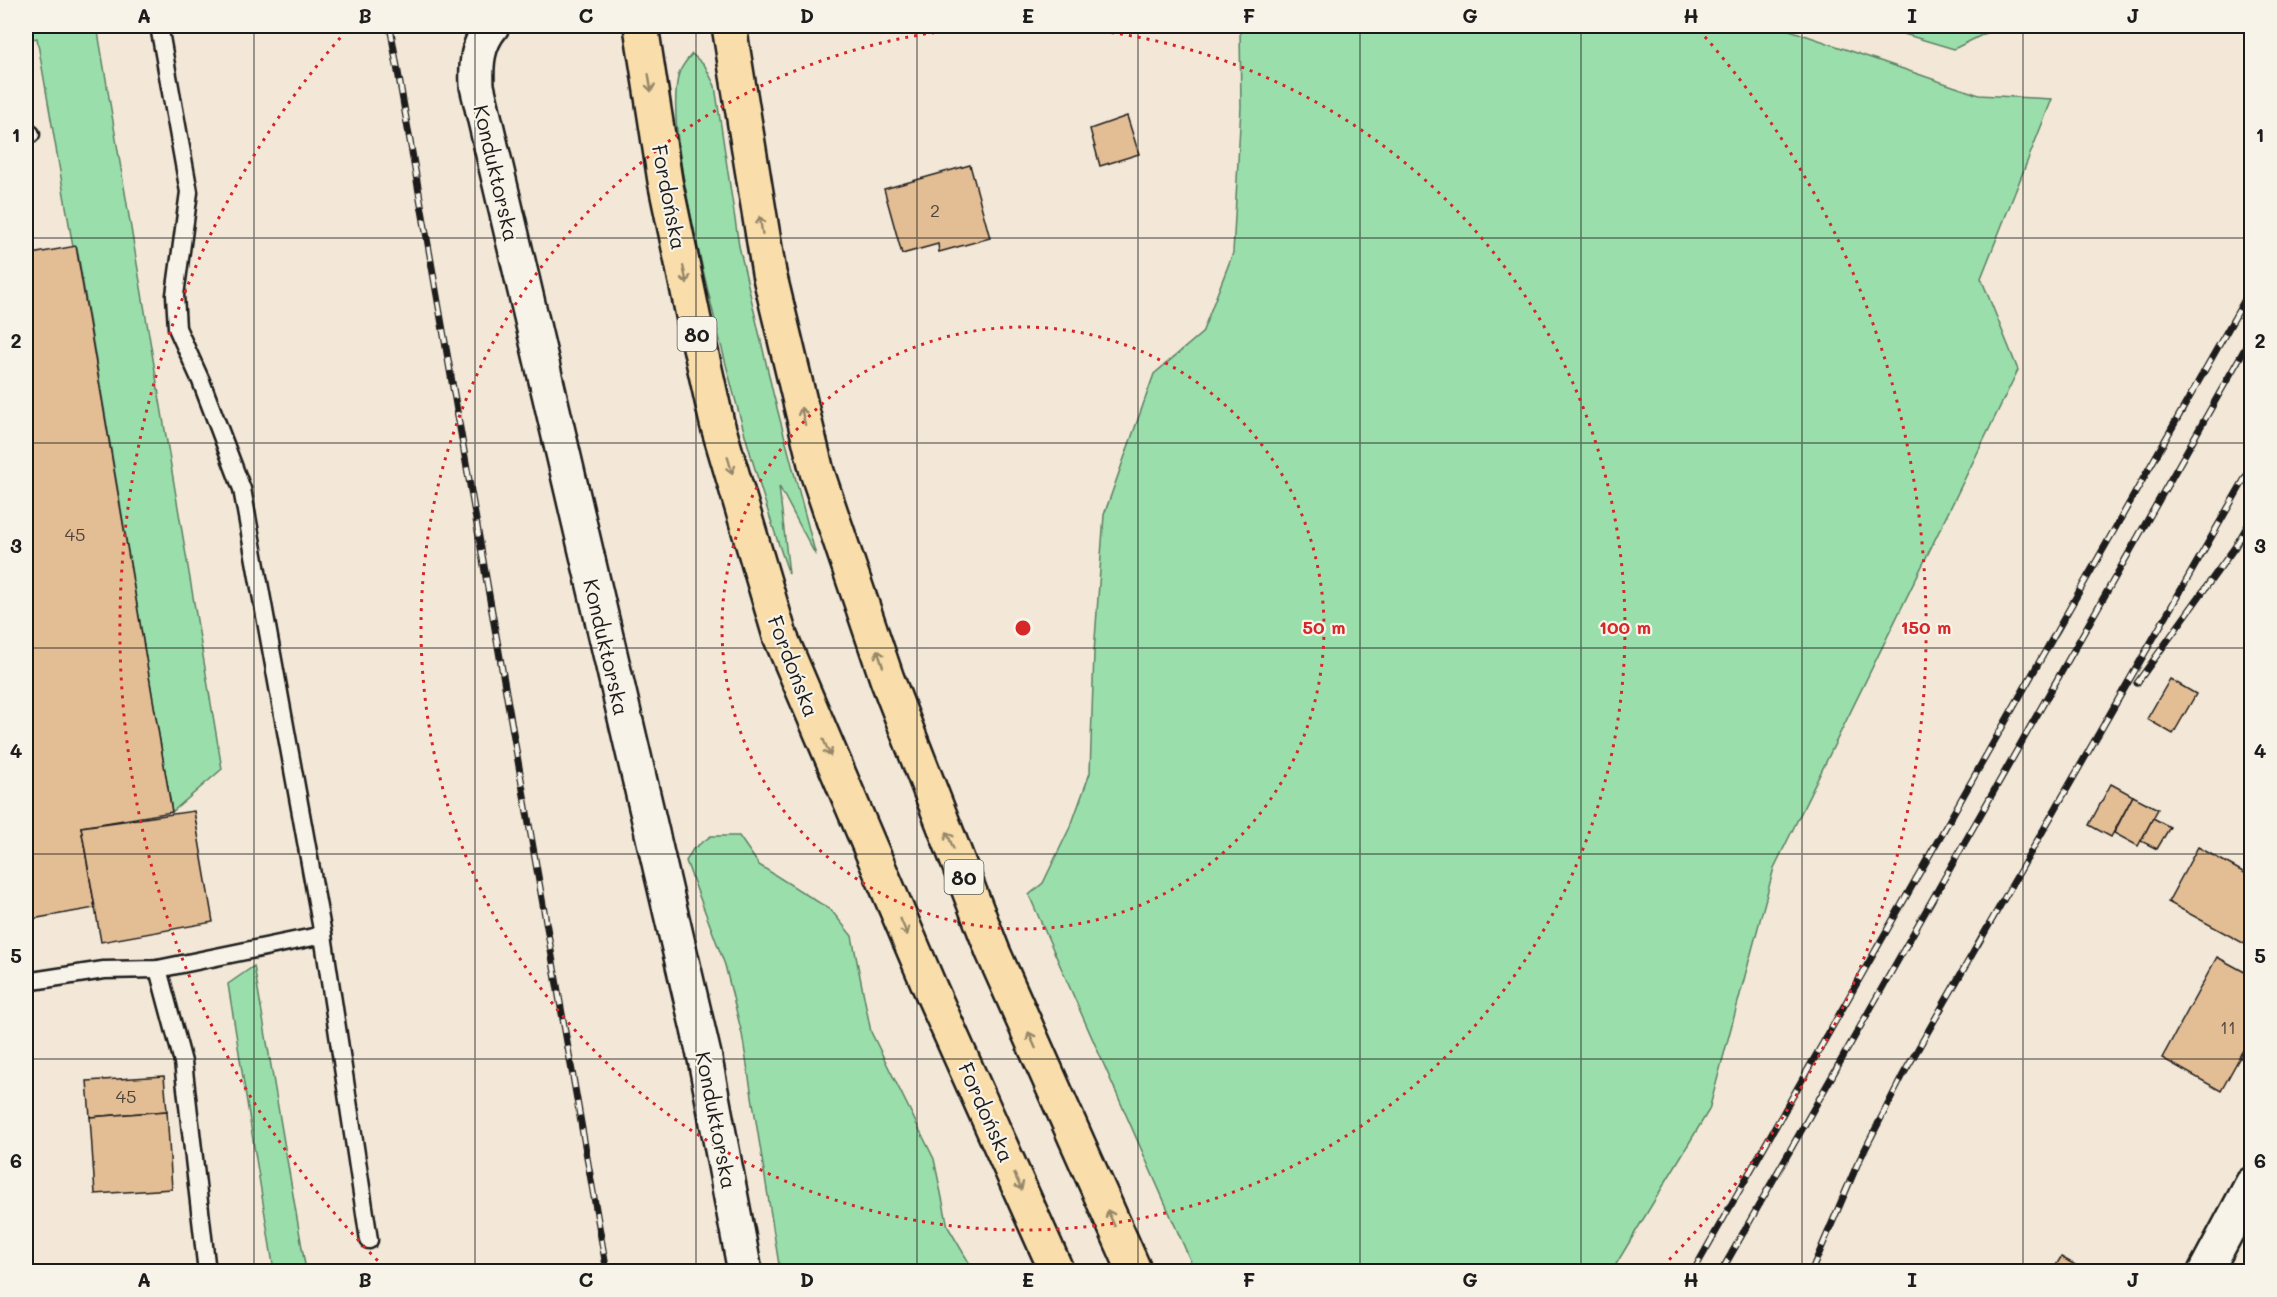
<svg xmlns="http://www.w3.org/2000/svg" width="2277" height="1297" font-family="Mali,sans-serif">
<rect width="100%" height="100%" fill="#f3e8d7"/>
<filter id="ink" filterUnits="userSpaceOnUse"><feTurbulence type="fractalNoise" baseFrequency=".0167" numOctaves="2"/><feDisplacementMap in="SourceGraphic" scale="12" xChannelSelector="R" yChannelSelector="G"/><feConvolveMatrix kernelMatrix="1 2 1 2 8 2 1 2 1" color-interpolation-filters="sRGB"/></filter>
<g filter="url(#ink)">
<g fill="#9adfab" stroke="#5b7e64" stroke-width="1.5">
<polygon points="26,26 97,26 222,769 172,812 77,247 73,247 37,38 26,40"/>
<polygon points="1240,26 1778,26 1979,95 2052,99 1981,278 2018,370 1774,868 1709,1110 1612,1271 1195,1271 1029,895 1043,883 1072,823 1090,773 1094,653 1104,515 1154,374 1202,333 1233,253 1241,107"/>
<polygon points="1877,26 2000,26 1954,49"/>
<path d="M692 54 705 66 715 86 739 246 773 393 816 556 779 486 789 574C751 467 723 359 698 248 688 202 669 122 678 77 679 69 687 60 692 54Z"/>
<polygon points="711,836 739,836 759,865 831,910 852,936 871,1032 934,1159 948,1227 974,1271 780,1271 742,1034 725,965 686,861 693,849"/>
<polygon points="254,966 306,1271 274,1271 228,984"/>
</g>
<g fill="#e3bd94" stroke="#1c1c1c" stroke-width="1.5">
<polygon points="1127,116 1139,154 1100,166 1090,129"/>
<polygon points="970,165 990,238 939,252 938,244 902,254 884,189"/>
<polygon points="76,246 172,812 81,827 95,908 26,920 26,255"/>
<polygon points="2170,679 2196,694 2173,734 2147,719"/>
<polygon points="2111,784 2133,796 2111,837 2089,825"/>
<polygon points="2133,796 2158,809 2138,846 2114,833"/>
<polygon points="194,811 213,922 101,942 81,827"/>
<polygon points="2153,818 2170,827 2157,849 2141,841"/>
<polygon points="2198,847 2252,877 2252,948 2168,902"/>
<polygon points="2217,957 2252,976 2252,1035 2221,1091 2162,1058"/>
<polygon points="2252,1035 2252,1064 2239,1057"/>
<polygon points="164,1076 167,1111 90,1117 87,1081"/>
<polygon points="167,1111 172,1189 95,1194 90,1117"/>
<polygon points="2061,1257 2088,1272 2052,1272"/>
</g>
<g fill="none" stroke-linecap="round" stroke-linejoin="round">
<g stroke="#1c1c1c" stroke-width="21">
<g id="service">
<polyline points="26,135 31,134"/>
<polyline points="323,935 369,1240"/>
<polyline points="158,969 183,1062 207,1272"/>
<polyline points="26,982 104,970 158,969 323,935 242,489 201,381 177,328 175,295 189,192 159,26"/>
</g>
</g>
<g stroke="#1c1c1c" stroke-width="38">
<g id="tertiary">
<path d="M492 26C477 44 476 64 477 86L705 1059 745 1272"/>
<polyline points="2205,1272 2252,1184"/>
</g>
</g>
<g stroke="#1c1c1c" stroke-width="38">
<g id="primary">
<polyline points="641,26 665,181 694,320 717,423 780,636 930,988 1057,1272"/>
<polyline points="729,26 769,273 817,472 887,679 993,952 1135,1272"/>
</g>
</g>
<use href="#service" stroke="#f7f3e8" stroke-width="16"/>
<use href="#tertiary" stroke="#f7f3e8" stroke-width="33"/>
<use href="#primary" stroke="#f9deab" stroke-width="33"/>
<g stroke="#1c1c1c" stroke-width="7">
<g id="rail">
<polyline points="390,26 607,1272"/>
<polyline points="2137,683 2235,547 2252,518"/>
<polyline points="1693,1272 2252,287"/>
<polyline points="1721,1272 2252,336"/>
<polyline points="1811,1272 1857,1165 1903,1075 2252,466"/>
</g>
</g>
<use href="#rail" stroke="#f7f3e8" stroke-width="4.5" stroke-dasharray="14" stroke-linecap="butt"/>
</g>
<defs><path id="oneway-shaft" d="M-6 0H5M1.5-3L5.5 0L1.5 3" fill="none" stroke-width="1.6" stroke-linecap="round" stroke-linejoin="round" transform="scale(1.5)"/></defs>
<g stroke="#96876b">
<use href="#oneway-shaft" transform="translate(650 83) rotate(81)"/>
<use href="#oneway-shaft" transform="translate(761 225) rotate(-99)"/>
<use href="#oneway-shaft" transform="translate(685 275) rotate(78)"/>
<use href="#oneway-shaft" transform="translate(803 416) rotate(-104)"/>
<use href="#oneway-shaft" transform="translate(730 465) rotate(74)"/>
<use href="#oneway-shaft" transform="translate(880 658) rotate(-109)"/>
<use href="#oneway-shaft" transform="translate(827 748) rotate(67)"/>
<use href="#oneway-shaft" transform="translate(950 840) rotate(-111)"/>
<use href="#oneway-shaft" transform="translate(904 927) rotate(67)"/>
<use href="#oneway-shaft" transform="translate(1032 1040) rotate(-114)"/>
<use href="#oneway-shaft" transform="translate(1018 1182) rotate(66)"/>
<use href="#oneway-shaft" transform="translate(1111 1218) rotate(-114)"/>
</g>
</g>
<path fill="none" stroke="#1c1c1c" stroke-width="1.5" stroke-opacity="0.55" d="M254 26V1272M475 26V1272M696 26V1272M917 26V1272M1138 26V1272M1360 26V1272M1581 26V1272M1802 26V1272M2023 26V1272M26 238H2252M26 443H2252M26 648H2252M26 854H2252M26 1059H2252"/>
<g fill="none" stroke="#d62828" stroke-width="3" stroke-dasharray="3 6">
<circle cx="1023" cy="628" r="301"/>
<circle cx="1023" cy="628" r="602"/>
<path d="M384 1267A903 903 0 0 1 347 30M1699 30A903 903 0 0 1 1662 1267"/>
</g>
<g text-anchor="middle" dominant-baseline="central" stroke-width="4.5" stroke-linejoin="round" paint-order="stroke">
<g font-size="18" fill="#4e443a">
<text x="935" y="210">2</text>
<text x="75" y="534">45</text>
<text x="2228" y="1027">11</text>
<text x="126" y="1096">45</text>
</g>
<g fill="#f7f3e8" stroke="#5e5c59" stroke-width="1.5">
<rect x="677.5" y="317" width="39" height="34" rx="4.5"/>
<rect x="944.5" y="860" width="39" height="34" rx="4.5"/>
</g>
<g font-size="20" font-weight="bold" fill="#1c1c1c">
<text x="697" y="334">80</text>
<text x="964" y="877">80</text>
</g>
<g font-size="21" fill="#1c1c1c" stroke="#f7f3e8">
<text transform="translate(497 173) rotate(77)">Konduktorska</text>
<text transform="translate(670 197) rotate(79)">Fordońska</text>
<text transform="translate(607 647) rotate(77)">Konduktorska</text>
<text transform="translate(794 666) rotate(69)">Fordońska</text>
<text transform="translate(987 1112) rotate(66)">Fordońska</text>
<text transform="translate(717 1120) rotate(79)">Konduktorska</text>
</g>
</g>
<circle cx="1023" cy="628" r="9" fill="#d62828" stroke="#f7f3e8" stroke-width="3"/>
<g font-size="18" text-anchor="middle" font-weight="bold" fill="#d62828" stroke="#f7f3e8" stroke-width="4.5" stroke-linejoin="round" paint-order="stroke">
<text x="1324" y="634">50 m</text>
<text x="1625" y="634">100 m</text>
<text x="1926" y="634">150 m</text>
</g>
<rect width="2277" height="1297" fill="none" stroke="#f7f3e8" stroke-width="66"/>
<rect x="33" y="33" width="2211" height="1231" fill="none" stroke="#1c1c1c" stroke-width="2"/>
<g font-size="20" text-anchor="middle" font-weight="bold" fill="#1c1c1c">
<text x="144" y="23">A</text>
<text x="365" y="23">B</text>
<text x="586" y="23">C</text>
<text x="807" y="23">D</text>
<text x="1028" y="23">E</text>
<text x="1249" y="23">F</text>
<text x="1470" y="23">G</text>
<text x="1691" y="23">H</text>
<text x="1912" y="23">I</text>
<text x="2133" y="23">J</text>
<text x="16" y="142">1</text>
<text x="2260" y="142">1</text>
<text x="16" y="348">2</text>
<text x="2260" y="348">2</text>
<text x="16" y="553">3</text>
<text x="2260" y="553">3</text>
<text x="16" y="758">4</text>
<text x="2260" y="758">4</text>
<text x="16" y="963">5</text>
<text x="2260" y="963">5</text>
<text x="16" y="1168">6</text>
<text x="2260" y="1168">6</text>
<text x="144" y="1287">A</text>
<text x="365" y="1287">B</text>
<text x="586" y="1287">C</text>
<text x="807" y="1287">D</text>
<text x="1028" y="1287">E</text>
<text x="1249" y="1287">F</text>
<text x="1470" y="1287">G</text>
<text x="1691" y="1287">H</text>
<text x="1912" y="1287">I</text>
<text x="2133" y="1287">J</text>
</g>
</svg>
